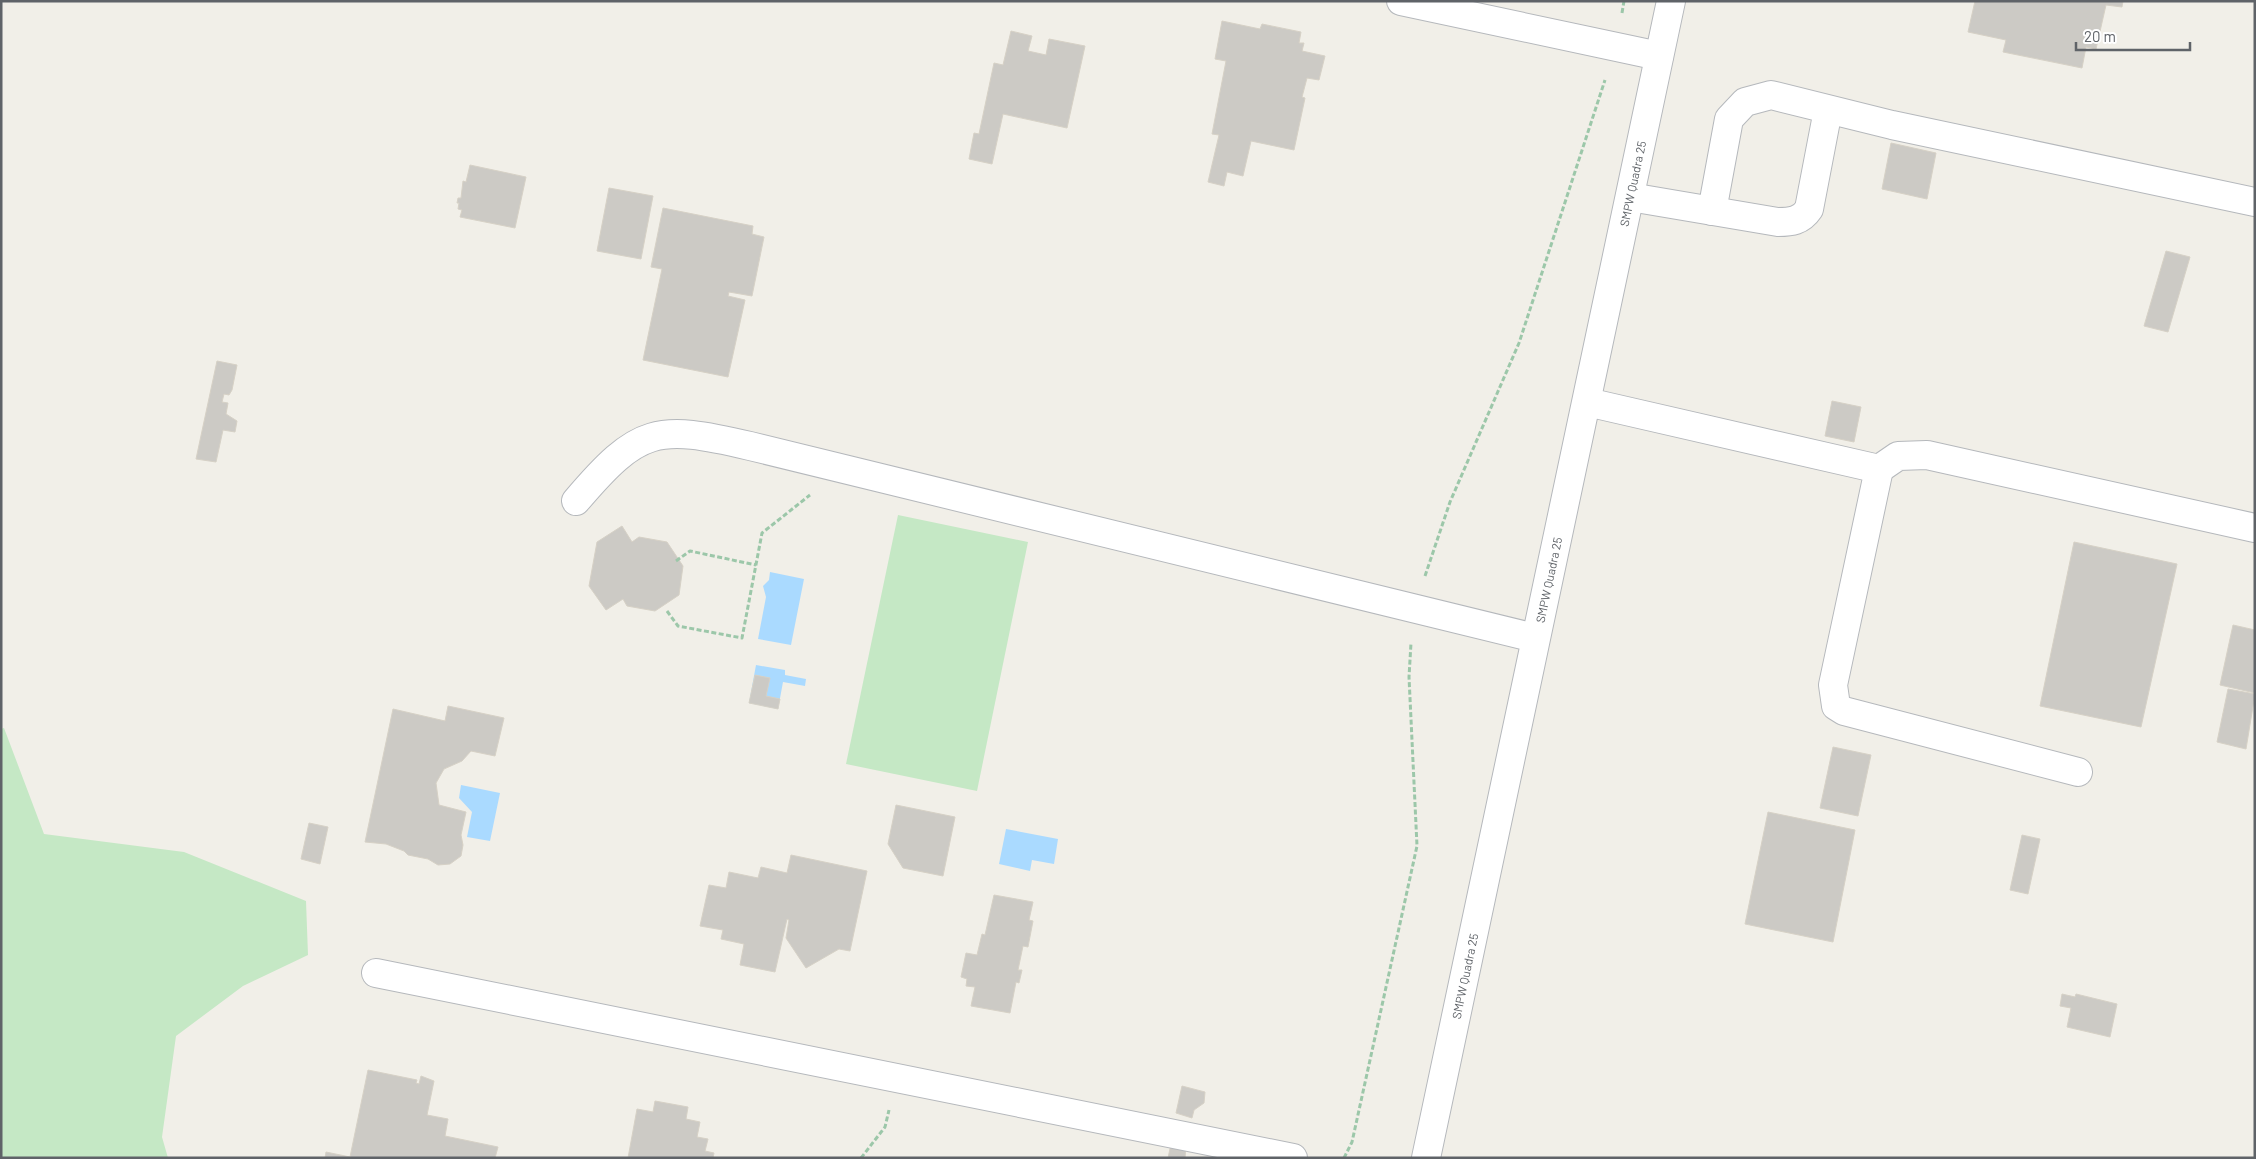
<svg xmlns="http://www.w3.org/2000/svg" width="2256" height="1159" font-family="Barlow,sans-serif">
<rect width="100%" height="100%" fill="#f1efe8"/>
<g fill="#c5e8c5">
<polygon points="898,515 1028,542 977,791 846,764"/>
<polygon points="4,728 44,834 184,852 306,901 308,955 243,986 176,1036 162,1137 168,1158 1,1158 1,729"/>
</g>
<g fill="#aadaff">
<polygon points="770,572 804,579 791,645 758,639 766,597 763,586 769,580"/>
<polygon points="756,665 785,670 785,675 806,679 805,686 783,682 778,709 749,703"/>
<polygon points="461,785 500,793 490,841 467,837 472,812 459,798"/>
<polygon points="1006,829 1058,839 1054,864 1032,860 1030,871 999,864"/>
</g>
<g fill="#cccac5" stroke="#d6d1c6">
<polygon points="1975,1 2123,1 2122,7 2106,5 2096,49 2086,47 2082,68 2003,52 2006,40 1968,32"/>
<polygon points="1222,21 1260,29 1262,24 1301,32 1299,43 1304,43 1302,51 1325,56 1319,80 1307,78 1302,97 1305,98 1294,150 1251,141 1243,176 1227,172 1224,186 1208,182 1219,135 1212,134 1226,61 1215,59"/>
<polygon points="1011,31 1032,36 1028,51 1046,55 1049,39 1085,46 1067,128 1003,114 992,164 969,159 974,133 979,134 994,63 1003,65"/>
<polygon points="1891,143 1936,153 1927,199 1882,189"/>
<polygon points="470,165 526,177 515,228 460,217 462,210 458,209 459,203 457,203 458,198 461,198 463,181 466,182"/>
<polygon points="609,188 653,196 641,259 597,251"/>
<polygon points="663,208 753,226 752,234 764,237 752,296 729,292 728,296 745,300 728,377 643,360 662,269 651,267"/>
<polygon points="2166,251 2190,257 2168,332 2144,326"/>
<polygon points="217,361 237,365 232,390 229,395 224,394 222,402 228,403 226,414 237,421 235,432 223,430 216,462 196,459"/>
<polygon points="1832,401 1861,407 1854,442 1825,436"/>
<polygon points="622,526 632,542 639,537 667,542 683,566 679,595 655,611 627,606 623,599 606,610 589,586 597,542"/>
<polygon points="2074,542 2177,564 2141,727 2040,706"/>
<polygon points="2233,625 2255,630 2255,693 2220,685"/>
<polygon points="755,675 770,678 766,696 780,699 778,709 749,703"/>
<polygon points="2228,689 2255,694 2246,749 2217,742"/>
<polygon points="448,706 504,718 495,756 471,751 462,761 444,769 436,783 439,805 466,812 461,835 463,845 461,856 450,864 438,865 428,859 408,855 404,851 386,844 365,842 393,709 445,721"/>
<polygon points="1833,747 1871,755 1858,816 1820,808"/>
<polygon points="896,805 955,817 943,876 903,868 888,844"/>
<polygon points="1768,812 1855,830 1833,942 1745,924"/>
<polygon points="309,823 328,827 320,864 301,859"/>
<polygon points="2022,835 2040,839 2028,894 2010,890"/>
<polygon points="791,855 867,871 850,951 839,949 806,968 786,938 789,920 787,919 775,972 740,965 744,944 721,939 723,930 700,926 709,885 726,888 729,872 758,878 761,867 787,873"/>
<polygon points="994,895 1033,902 1029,920 1033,921 1028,947 1023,946 1018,970 1022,970 1019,983 1016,982 1010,1013 971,1006 975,987 966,986 967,979 961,977 966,953 977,955 982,934 985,935"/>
<polygon points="2062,994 2075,997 2076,994 2117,1004 2110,1037 2067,1027 2071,1008 2060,1006"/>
<polygon points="368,1070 417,1080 416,1083 419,1084 421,1076 434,1081 427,1115 448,1119 445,1136 498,1147 495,1158 325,1158 326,1152 350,1157"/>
<polygon points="1182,1086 1205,1092 1204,1103 1194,1110 1192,1118 1176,1113"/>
<polygon points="655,1101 688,1107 686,1119 700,1122 697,1137 708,1139 705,1151 714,1153 713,1158 628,1158 637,1109 653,1112"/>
<polygon points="1171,1144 1186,1147 1185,1158 1168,1158"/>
</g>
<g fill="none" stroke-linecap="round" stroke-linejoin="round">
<g stroke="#b5b8bc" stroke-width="30">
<g id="minor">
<polyline points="1401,1 1659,56"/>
<path d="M1630 197 1778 222C1791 222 1801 221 1809 209L1828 110"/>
<polyline points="1712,211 1729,119 1745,102 1771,95 1892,125 2255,202"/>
<polyline points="1587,402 1879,469 1898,456 1927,455 2255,528"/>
<polyline points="1879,469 1833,685 1836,706 1844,711 2078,772"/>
<path d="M576 501C639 427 656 424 750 446L1535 638"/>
<polyline points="376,973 1293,1158"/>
<path id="s1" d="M1426 1158 1671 1"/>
</g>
</g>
<g stroke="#9cc7a9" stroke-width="3" stroke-dasharray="5 2.5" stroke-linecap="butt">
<polyline points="1622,13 1624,1"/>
<polyline points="676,561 690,551 756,565"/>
<polyline points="1425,576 1450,502 1519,343 1605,80"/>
<polyline points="667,611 678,626 742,638 762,533 810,495"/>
<polyline points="861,1158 885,1127 889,1110"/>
<polyline points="1344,1158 1352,1142 1417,846 1409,677 1411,643"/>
</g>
<use href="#minor" stroke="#fff" stroke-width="28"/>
</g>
<g text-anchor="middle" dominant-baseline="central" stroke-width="4.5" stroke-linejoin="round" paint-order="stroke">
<g font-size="12" fill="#5f6368" stroke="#fff">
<text stroke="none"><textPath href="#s1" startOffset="996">SMPW Quadra 25</textPath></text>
<text stroke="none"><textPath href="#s1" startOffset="591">SMPW Quadra 25</textPath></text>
<text stroke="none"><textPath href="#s1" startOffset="186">SMPW Quadra 25</textPath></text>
</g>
</g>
<rect width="2256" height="1159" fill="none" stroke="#5f6368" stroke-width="5"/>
<path d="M2076 42v8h114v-8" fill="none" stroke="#5f6368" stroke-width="2.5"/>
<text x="2084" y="42" font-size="15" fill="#5f6368" stroke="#ffffff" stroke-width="4" paint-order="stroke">20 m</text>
</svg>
